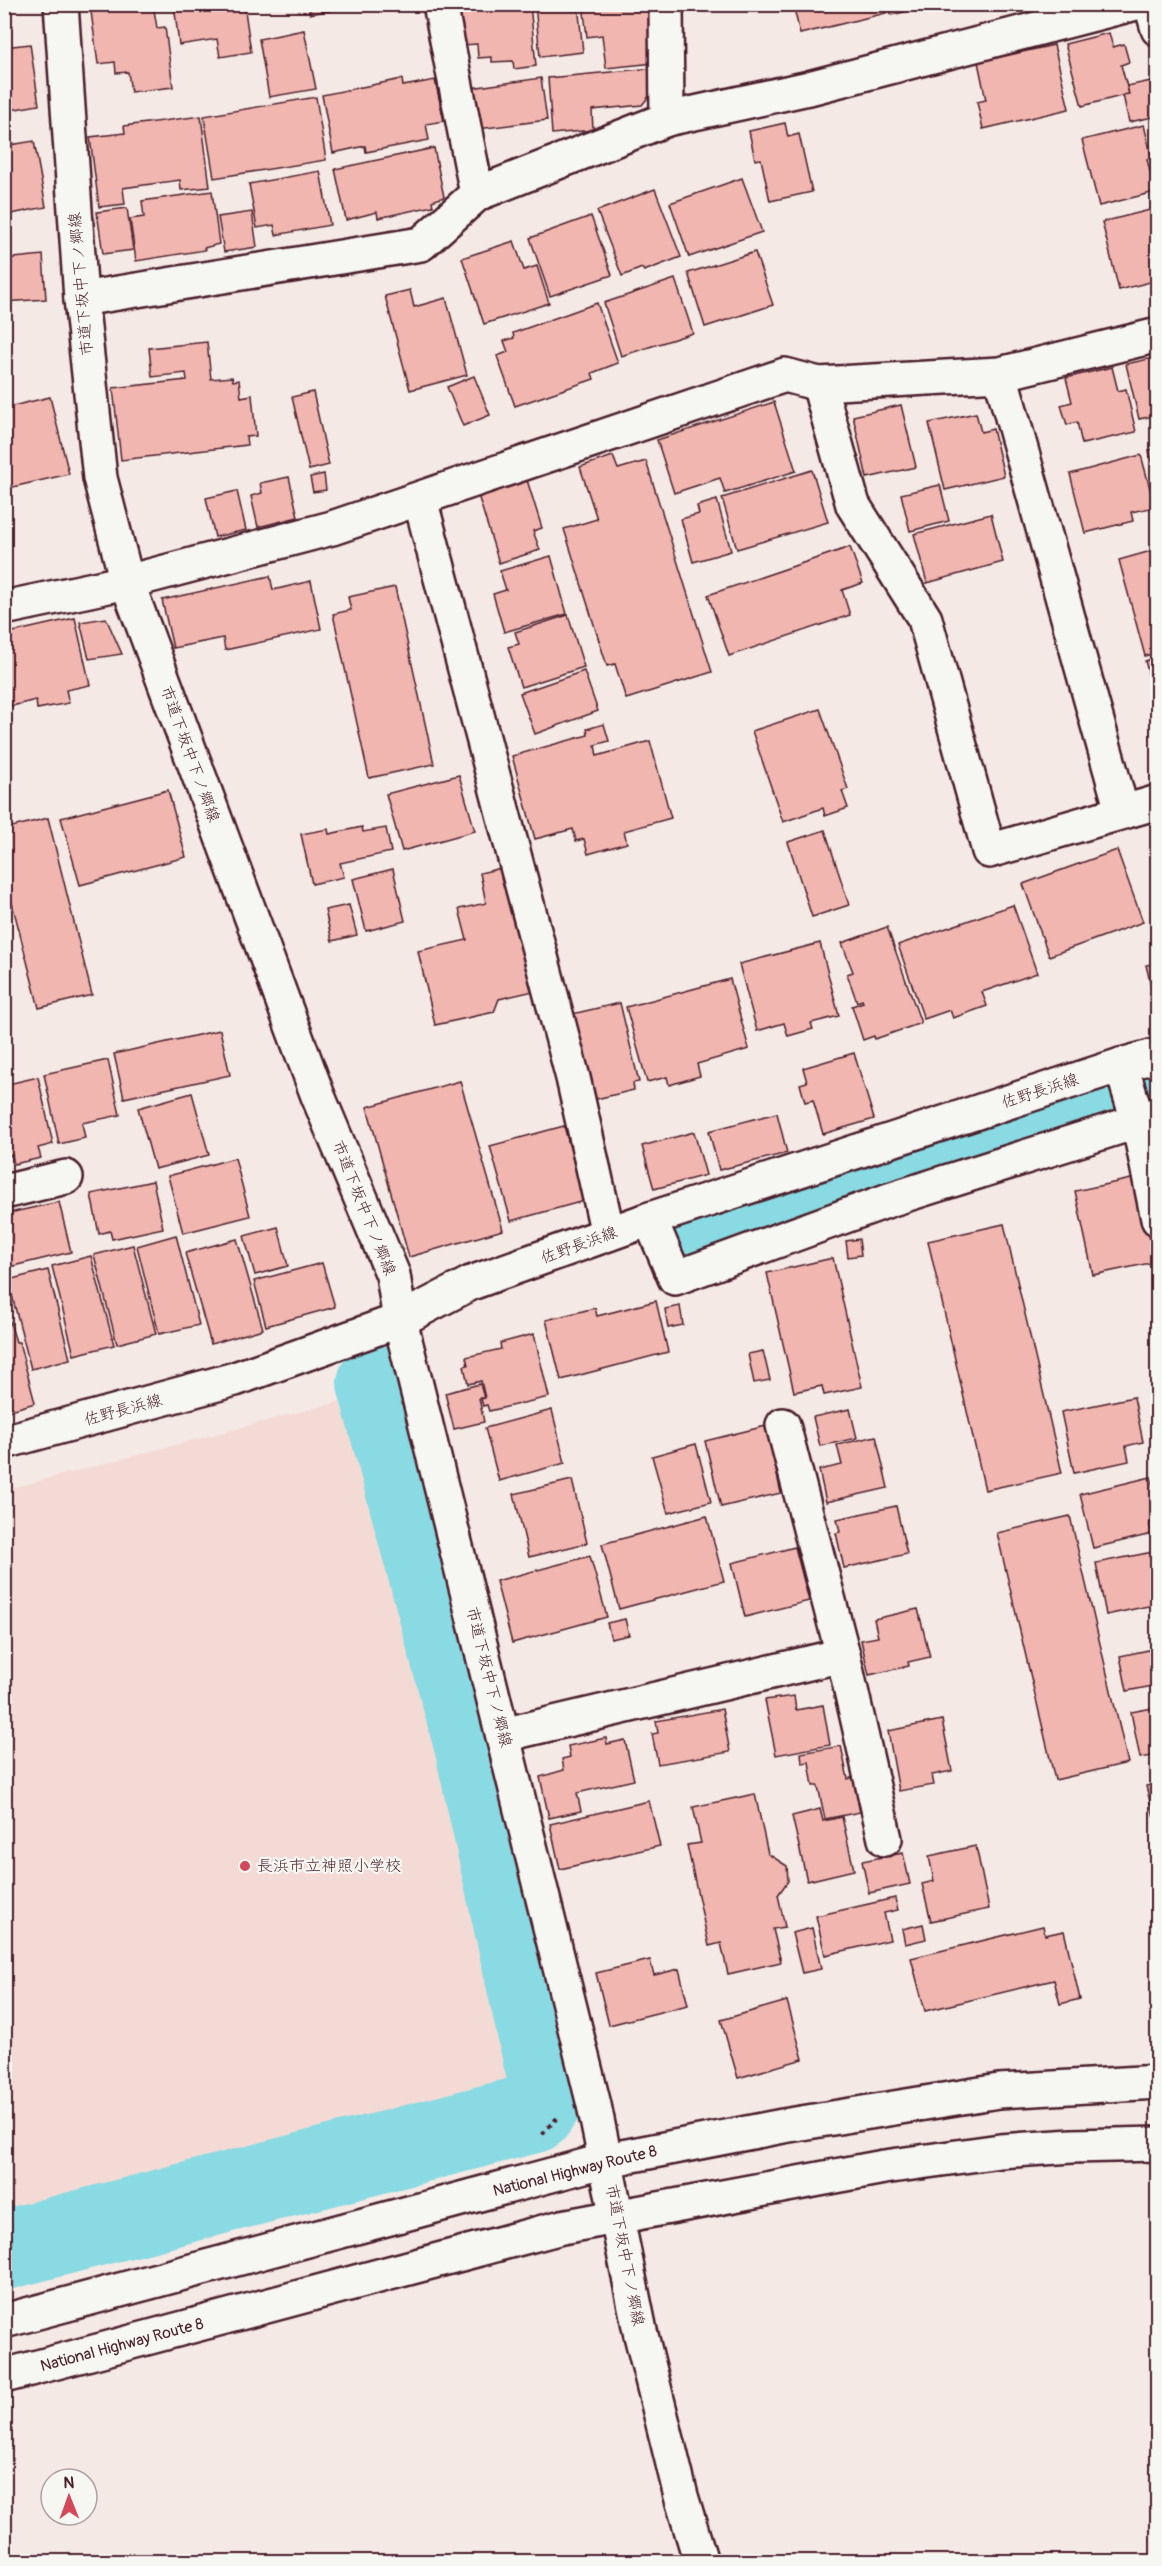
<svg xmlns="http://www.w3.org/2000/svg" width="1162" height="2566" font-family="Pangolin,'Klee One',sans-serif">
<rect width="100%" height="100%" fill="#f5e9e5"/>
<filter id="ink" filterUnits="userSpaceOnUse"><feTurbulence type="fractalNoise" baseFrequency=".0167" numOctaves="2"/><feDisplacementMap in="SourceGraphic" scale="12" xChannelSelector="R" yChannelSelector="G"/><feConvolveMatrix kernelMatrix="1 2 1 2 8 2 1 2 1" color-interpolation-filters="sRGB"/></filter>
<g filter="url(#ink)">
<polygon fill="#f4dad5" points="356,1397 431,1644 541,2087 522,2104 5,2238 5,1490"/>
<g fill="none" stroke-linecap="round" stroke-linejoin="round">
<g stroke="#89dae2" stroke-width="80">
<polyline points="683,1243 1158,1090"/>
<polyline points="4,2250 534,2113 550,2091 475,1749 377,1383"/>
</g>
</g>
<g fill="#f1b6b0" stroke="#4a1f2b" stroke-width="1.5">
<polygon points="90,4 153,4 157,28 165,27 173,87 131,92 128,72 116,73 115,62 98,64"/>
<polygon points="174,4 244,4 251,52 220,57 217,39 179,45"/>
<polygon points="309,4 370,4 310,14"/>
<polygon points="475,4 530,4 536,66 514,69 513,61 492,62 492,57 478,58 477,44 462,45 458,6"/>
<polygon points="535,4 578,4 583,52 540,57"/>
<polygon points="583,4 648,4 655,63 606,68 602,35 587,37"/>
<polygon points="793,4 884,4 886,13 800,34"/>
<polygon points="889,4 938,4 891,15"/>
<polygon points="304,30 316,89 269,97 259,39"/>
<polygon points="1109,33 1113,47 1124,44 1129,62 1121,65 1129,94 1082,106 1065,44"/>
<polygon points="30,44 39,105 4,111 4,47"/>
<polygon points="1054,45 1069,109 983,129 977,102 986,100 978,62"/>
<polygon points="653,68 655,89 642,105 592,110 593,130 552,134 548,78"/>
<polygon points="541,78 547,120 478,129 471,88"/>
<polygon points="402,79 403,86 435,80 444,121 426,124 429,140 366,152 365,146 333,153 322,95"/>
<polygon points="1156,80 1158,116 1129,122 1123,95 1129,94 1127,86"/>
<polygon points="316,97 326,160 214,178 204,116"/>
<polygon points="201,116 210,187 181,190 180,180 123,188 125,204 99,207 90,137 125,133 124,126"/>
<polygon points="785,123 788,137 799,134 812,192 770,201 761,159 755,160 749,131"/>
<polygon points="1144,125 1152,158 1147,159 1155,192 1099,206 1082,140"/>
<polygon points="34,141 46,207 6,215 4,146"/>
<polygon points="434,148 444,197 432,201 433,206 378,218 377,212 346,220 335,169"/>
<polygon points="320,171 330,225 276,235 274,225 257,228 249,184"/>
<polygon points="742,178 762,232 689,257 670,203"/>
<polygon points="655,189 681,257 644,271 642,268 622,276 597,211"/>
<polygon points="212,191 219,244 204,248 205,250 136,261 130,219 144,217 142,201"/>
<polygon points="127,208 133,250 103,254 97,212"/>
<polygon points="1158,208 1158,280 1119,290 1102,222"/>
<polygon points="252,212 257,247 224,252 218,217"/>
<polygon points="591,216 612,275 550,296 530,238"/>
<polygon points="514,241 524,270 537,266 549,303 484,324 462,258"/>
<polygon points="755,252 773,305 705,327 688,273"/>
<polygon points="43,255 46,299 4,302 4,259"/>
<polygon points="675,279 693,333 621,356 604,303"/>
<polygon points="410,290 414,307 446,298 467,375 410,390 385,296"/>
<polygon points="597,303 618,363 592,373 594,379 515,406 497,356 508,352 504,341 514,338 513,333"/>
<polygon points="207,342 211,379 232,377 233,381 239,380 241,397 252,395 256,436 246,437 247,445 121,460 113,388 187,380 186,373 152,377 149,348"/>
<polygon points="1158,357 1158,415 1139,419 1126,364"/>
<polygon points="1112,367 1118,391 1126,389 1136,432 1082,444 1077,422 1067,425 1061,405 1072,402 1066,378"/>
<polygon points="474,376 490,415 463,426 447,387"/>
<polygon points="313,392 329,465 309,470 292,397"/>
<polygon points="50,397 69,474 4,489 4,408"/>
<polygon points="774,402 796,471 725,493 720,478 674,493 657,440"/>
<polygon points="901,405 916,467 867,478 853,416"/>
<polygon points="976,413 981,432 993,429 1004,476 945,490 929,423"/>
<polygon points="1158,448 1158,484 1149,450"/>
<polygon points="1141,455 1155,507 1131,512 1133,521 1085,533 1070,474"/>
<polygon points="613,456 618,469 646,461 712,672 626,699 615,664 607,666 564,529 597,519 580,467"/>
<polygon points="812,470 828,522 737,549 722,498"/>
<polygon points="324,474 326,490 313,492 310,477"/>
<polygon points="289,477 298,517 258,527 251,496 262,493 260,483"/>
<polygon points="527,480 542,528 533,531 540,550 499,563 478,495"/>
<polygon points="940,485 949,521 910,531 901,494"/>
<polygon points="237,491 246,530 215,537 206,498"/>
<polygon points="717,500 731,551 693,562 681,519 699,514 697,506"/>
<polygon points="991,514 1003,562 927,583 914,534"/>
<polygon points="850,547 863,583 842,590 850,615 729,656 708,595"/>
<polygon points="1158,549 1158,652 1145,656 1119,560"/>
<polygon points="551,556 567,614 504,632 493,594 506,590 500,571"/>
<polygon points="270,576 273,590 311,581 321,629 225,650 223,638 173,648 162,600"/>
<polygon points="395,587 434,764 369,778 333,614 351,610 348,597"/>
<polygon points="568,615 584,667 521,687 508,647 519,644 515,632"/>
<polygon points="75,618 90,685 66,690 69,703 37,709 36,700 4,708 4,634"/>
<polygon points="106,618 122,654 89,659 80,622"/>
<polygon points="1158,657 1158,707 1145,661"/>
<polygon points="584,671 598,711 535,734 520,693"/>
<polygon points="820,709 848,789 842,791 848,808 825,816 823,808 783,822 752,731"/>
<polygon points="604,724 609,741 595,745 597,756 650,741 671,818 624,831 627,843 588,854 584,839 576,841 573,829 535,839 512,756 588,735 587,729"/>
<polygon points="459,775 475,831 402,851 386,794"/>
<polygon points="168,790 186,857 80,885 61,818"/>
<polygon points="48,818 92,995 39,1008 4,872 4,829"/>
<polygon points="362,827 363,832 386,828 391,852 340,863 344,877 312,884 301,834 328,829 329,834"/>
<polygon points="825,830 849,905 812,917 788,842"/>
<polygon points="1117,850 1143,922 1049,956 1023,884"/>
<polygon points="510,866 538,990 499,999 494,1012 435,1025 418,951 467,940 459,909 486,903 480,873"/>
<polygon points="393,869 405,921 366,931 353,879"/>
<polygon points="349,905 357,935 332,941 325,910"/>
<polygon points="1013,905 1037,973 982,992 987,1006 953,1018 950,1010 924,1019 898,945"/>
<polygon points="887,927 921,1023 875,1039 874,1036 863,1040 852,1006 863,1002 862,1000 857,1002 847,974 853,972 842,943"/>
<polygon points="820,943 839,1016 811,1023 813,1029 788,1036 784,1023 757,1031 739,964"/>
<polygon points="1158,963 1158,997 1154,998 1146,965"/>
<polygon points="730,979 749,1049 697,1064 700,1076 669,1085 667,1077 647,1082 626,1007"/>
<polygon points="620,1003 639,1082 633,1083 634,1090 592,1100 572,1014"/>
<polygon points="220,1030 230,1075 124,1098 114,1054"/>
<polygon points="854,1053 874,1119 823,1134 813,1100 805,1102 800,1084 807,1082 803,1068"/>
<polygon points="108,1060 120,1115 82,1123 85,1138 59,1144 44,1074"/>
<polygon points="38,1077 53,1144 38,1148 41,1158 14,1164 12,1155 4,1157 4,1085"/>
<polygon points="460,1081 503,1230 409,1257 367,1107"/>
<polygon points="192,1093 209,1155 155,1169 138,1108"/>
<polygon points="777,1113 787,1153 719,1170 709,1131"/>
<polygon points="564,1126 584,1201 511,1221 490,1146"/>
<polygon points="694,1132 706,1175 654,1189 642,1146"/>
<polygon points="235,1158 250,1216 183,1233 168,1176"/>
<polygon points="1136,1178 1155,1262 1093,1275 1075,1191"/>
<polygon points="153,1181 163,1228 112,1239 110,1231 99,1234 91,1194"/>
<polygon points="59,1202 71,1252 9,1267 4,1247 4,1224 11,1222 9,1213"/>
<polygon points="1004,1224 1062,1473 985,1490 928,1241"/>
<polygon points="278,1227 288,1266 255,1275 244,1236"/>
<polygon points="176,1235 199,1325 159,1334 137,1246"/>
<polygon points="237,1239 263,1329 211,1344 185,1253"/>
<polygon points="859,1239 861,1255 848,1257 846,1241"/>
<polygon points="133,1245 156,1334 117,1344 94,1255"/>
<polygon points="91,1256 114,1345 74,1355 52,1266"/>
<polygon points="833,1258 862,1387 824,1395 822,1386 794,1392 767,1273"/>
<polygon points="322,1263 335,1307 266,1326 254,1281"/>
<polygon points="48,1270 70,1359 31,1369 8,1280"/>
<polygon points="656,1301 668,1352 561,1380 546,1320 595,1308 597,1316"/>
<polygon points="680,1306 683,1325 668,1328 665,1309"/>
<polygon points="9,1319 16,1342 19,1342 35,1403 4,1412 4,1320"/>
<polygon points="534,1334 549,1397 489,1411 487,1405 483,1406 481,1399 485,1398 481,1381 468,1384 464,1366 468,1365 466,1357 501,1349 500,1343"/>
<polygon points="763,1351 770,1380 754,1383 748,1354"/>
<polygon points="480,1384 484,1398 479,1398 484,1422 454,1429 445,1393"/>
<polygon points="1134,1397 1143,1442 1126,1446 1129,1461 1074,1473 1061,1412"/>
<polygon points="850,1409 857,1438 820,1446 813,1417"/>
<polygon points="552,1410 565,1463 499,1481 485,1428"/>
<polygon points="766,1426 781,1493 721,1507 705,1441"/>
<polygon points="876,1436 888,1488 826,1502 819,1470 842,1465 837,1445"/>
<polygon points="696,1444 711,1502 668,1513 652,1456"/>
<polygon points="1151,1477 1158,1508 1158,1521 1149,1523 1152,1534 1093,1548 1080,1494"/>
<polygon points="572,1480 587,1543 529,1557 514,1494"/>
<polygon points="896,1506 907,1554 844,1568 836,1533 840,1532 837,1519"/>
<polygon points="707,1516 724,1581 619,1609 602,1544"/>
<polygon points="1070,1516 1128,1763 1055,1780 997,1533"/>
<polygon points="795,1547 809,1601 745,1617 732,1563"/>
<polygon points="1158,1551 1158,1604 1106,1615 1096,1563"/>
<polygon points="590,1556 607,1617 512,1643 496,1581"/>
<polygon points="918,1609 930,1657 908,1662 909,1666 869,1675 861,1640 878,1637 874,1619"/>
<polygon points="625,1619 629,1635 611,1639 607,1623"/>
<polygon points="1158,1648 1158,1685 1127,1691 1120,1656"/>
<polygon points="794,1696 796,1710 823,1705 830,1745 776,1755 765,1700"/>
<polygon points="1158,1707 1158,1755 1140,1758 1131,1712"/>
<polygon points="722,1709 730,1752 658,1764 652,1734 658,1733 656,1721"/>
<polygon points="942,1720 952,1771 932,1775 934,1785 899,1791 888,1731"/>
<polygon points="606,1738 607,1744 625,1740 634,1780 577,1793 581,1811 549,1818 540,1777 564,1770 562,1759 570,1757 568,1746"/>
<polygon points="841,1746 848,1779 853,1777 860,1812 825,1819 818,1786 813,1786 809,1762 802,1763 801,1753"/>
<polygon points="1158,1783 1158,1832 1146,1786"/>
<polygon points="755,1794 768,1854 787,1866 788,1881 778,1895 785,1927 773,1929 781,1962 728,1974 721,1943 709,1946 687,1845 701,1843 693,1807"/>
<polygon points="649,1801 660,1846 560,1869 550,1824"/>
<polygon points="820,1809 823,1821 842,1817 854,1870 807,1881 792,1816"/>
<polygon points="976,1846 989,1909 931,1921 922,1884 934,1881 929,1856"/>
<polygon points="903,1853 910,1884 869,1893 862,1861"/>
<polygon points="895,1898 898,1910 884,1913 890,1940 825,1955 816,1916"/>
<polygon points="923,1924 926,1939 905,1944 902,1929"/>
<polygon points="1043,1926 1045,1935 1064,1931 1080,1999 1060,2004 1054,1980 925,2011 911,1958"/>
<polygon points="812,1928 821,1969 802,1973 792,1933"/>
<polygon points="650,1960 654,1975 679,1969 688,2005 609,2025 596,1973"/>
<polygon points="787,2001 803,2059 738,2078 721,2020"/>
</g>
<g fill="none" stroke-linecap="round" stroke-linejoin="round">
<g stroke="#4a1f2b" stroke-width="38">
<g id="minor">
<polyline points="61,4 81,299 100,478 127,582 318,1096 393,1275 400,1320 594,2105 640,2331 681,2496 701,2562"/>
<polyline points="440,4 477,194"/>
<polyline points="666,4 667,119"/>
<polyline points="1151,4 1158,29"/>
<polyline points="81,299 421,244 477,194 667,119 809,88 1132,4"/>
<polyline points="1000,374 1122,811"/>
<polyline points="819,384 853,505 925,619 989,851 1158,802"/>
<polyline points="420,499 573,1078 608,1234"/>
<polyline points="4,608 127,582 332,528 785,375 819,384 1000,374 1158,335"/>
<polyline points="1121,1065 1138,1121 1158,1219"/>
<polyline points="4,1192 66,1177"/>
<polyline points="650,1219 675,1278 889,1200 1158,1115"/>
<polyline points="783,1425 843,1655 885,1839"/>
<polyline points="503,1735 843,1655"/>
</g>
</g>
<g stroke="#4a1f2b" stroke-width="38">
<polyline id="major" points="4,1442 235,1379 400,1320 471,1283 650,1219 1121,1065 1158,1055"/>
</g>
<g stroke="#4a1f2b" stroke-width="38">
<g id="highway">
<polyline points="4,2321 607,2160 783,2126 999,2091 1158,2082"/>
<polyline points="4,2376 562,2227 884,2167 1000,2151 1072,2146 1158,2144"/>
</g>
</g>
<polyline stroke="#4a1f2b" stroke-width="4" stroke-dasharray="4.5 4.5" stroke-linecap="butt" points="542,2134 557,2118"/>
<use href="#minor" stroke="#f6f6f2" stroke-width="33"/>
<use href="#major" stroke="#f6f6f2" stroke-width="33"/>
<use href="#highway" stroke="#f6f6f2" stroke-width="33"/>
</g>
</g>
<circle fill="#d1495b" stroke="#f6f6f2" stroke-width="2" cx="245" cy="1866" r="6"/>
<g text-anchor="middle" dominant-baseline="central" stroke-width="4.5" stroke-linejoin="round" paint-order="stroke">
<g font-size="16" fill="#4a1f2b" stroke="#f6f6f2">
<text transform="translate(81 284) rotate(-95)">市道下坂中下ノ郷線</text>
<text transform="translate(190 754) rotate(70)">市道下坂中下ノ郷線</text>
<text transform="translate(1040 1091) rotate(-18)">佐野長浜線</text>
<text transform="translate(364 1208) rotate(68)">市道下坂中下ノ郷線</text>
<text transform="translate(579 1245) rotate(-20)">佐野長浜線</text>
<text transform="translate(123 1410) rotate(-15)">佐野長浜線</text>
<text transform="translate(489 1677) rotate(76)">市道下坂中下ノ郷線</text>
<text transform="translate(575 2171) rotate(-14)">National Highway Route 8</text>
<text transform="translate(625 2255) rotate(79)">市道下坂中下ノ郷線</text>
<text transform="translate(122 2345) rotate(-15)">National Highway Route 8</text>
</g>
<g font-size="16" fill="#4a1f2b" stroke="#f6f6f2" text-anchor="start">
<text x="257" y="1866">長浜市立神照小学校</text>
</g>
</g>
<rect width="1162" height="2566" fill="none" stroke="#f6f6f2" stroke-width="24"/>
<rect x="12" y="12" width="1138" height="2542" fill="none" stroke="#4a1f2b" stroke-width="2" filter="url(#ink)"/>
<g transform="translate(69 2497) rotate(359)"><circle r="28" fill="#f6f6f2" stroke="#b1a0a2" stroke-width="1.5"/>
<path d="M0-4.5L10 22L0 15L-10 22Z" fill="#d1495b"/>
<text y="-9" font-size="16" font-weight="bold" text-anchor="middle" fill="#4a1f2b">N</text>
</g>
</svg>
